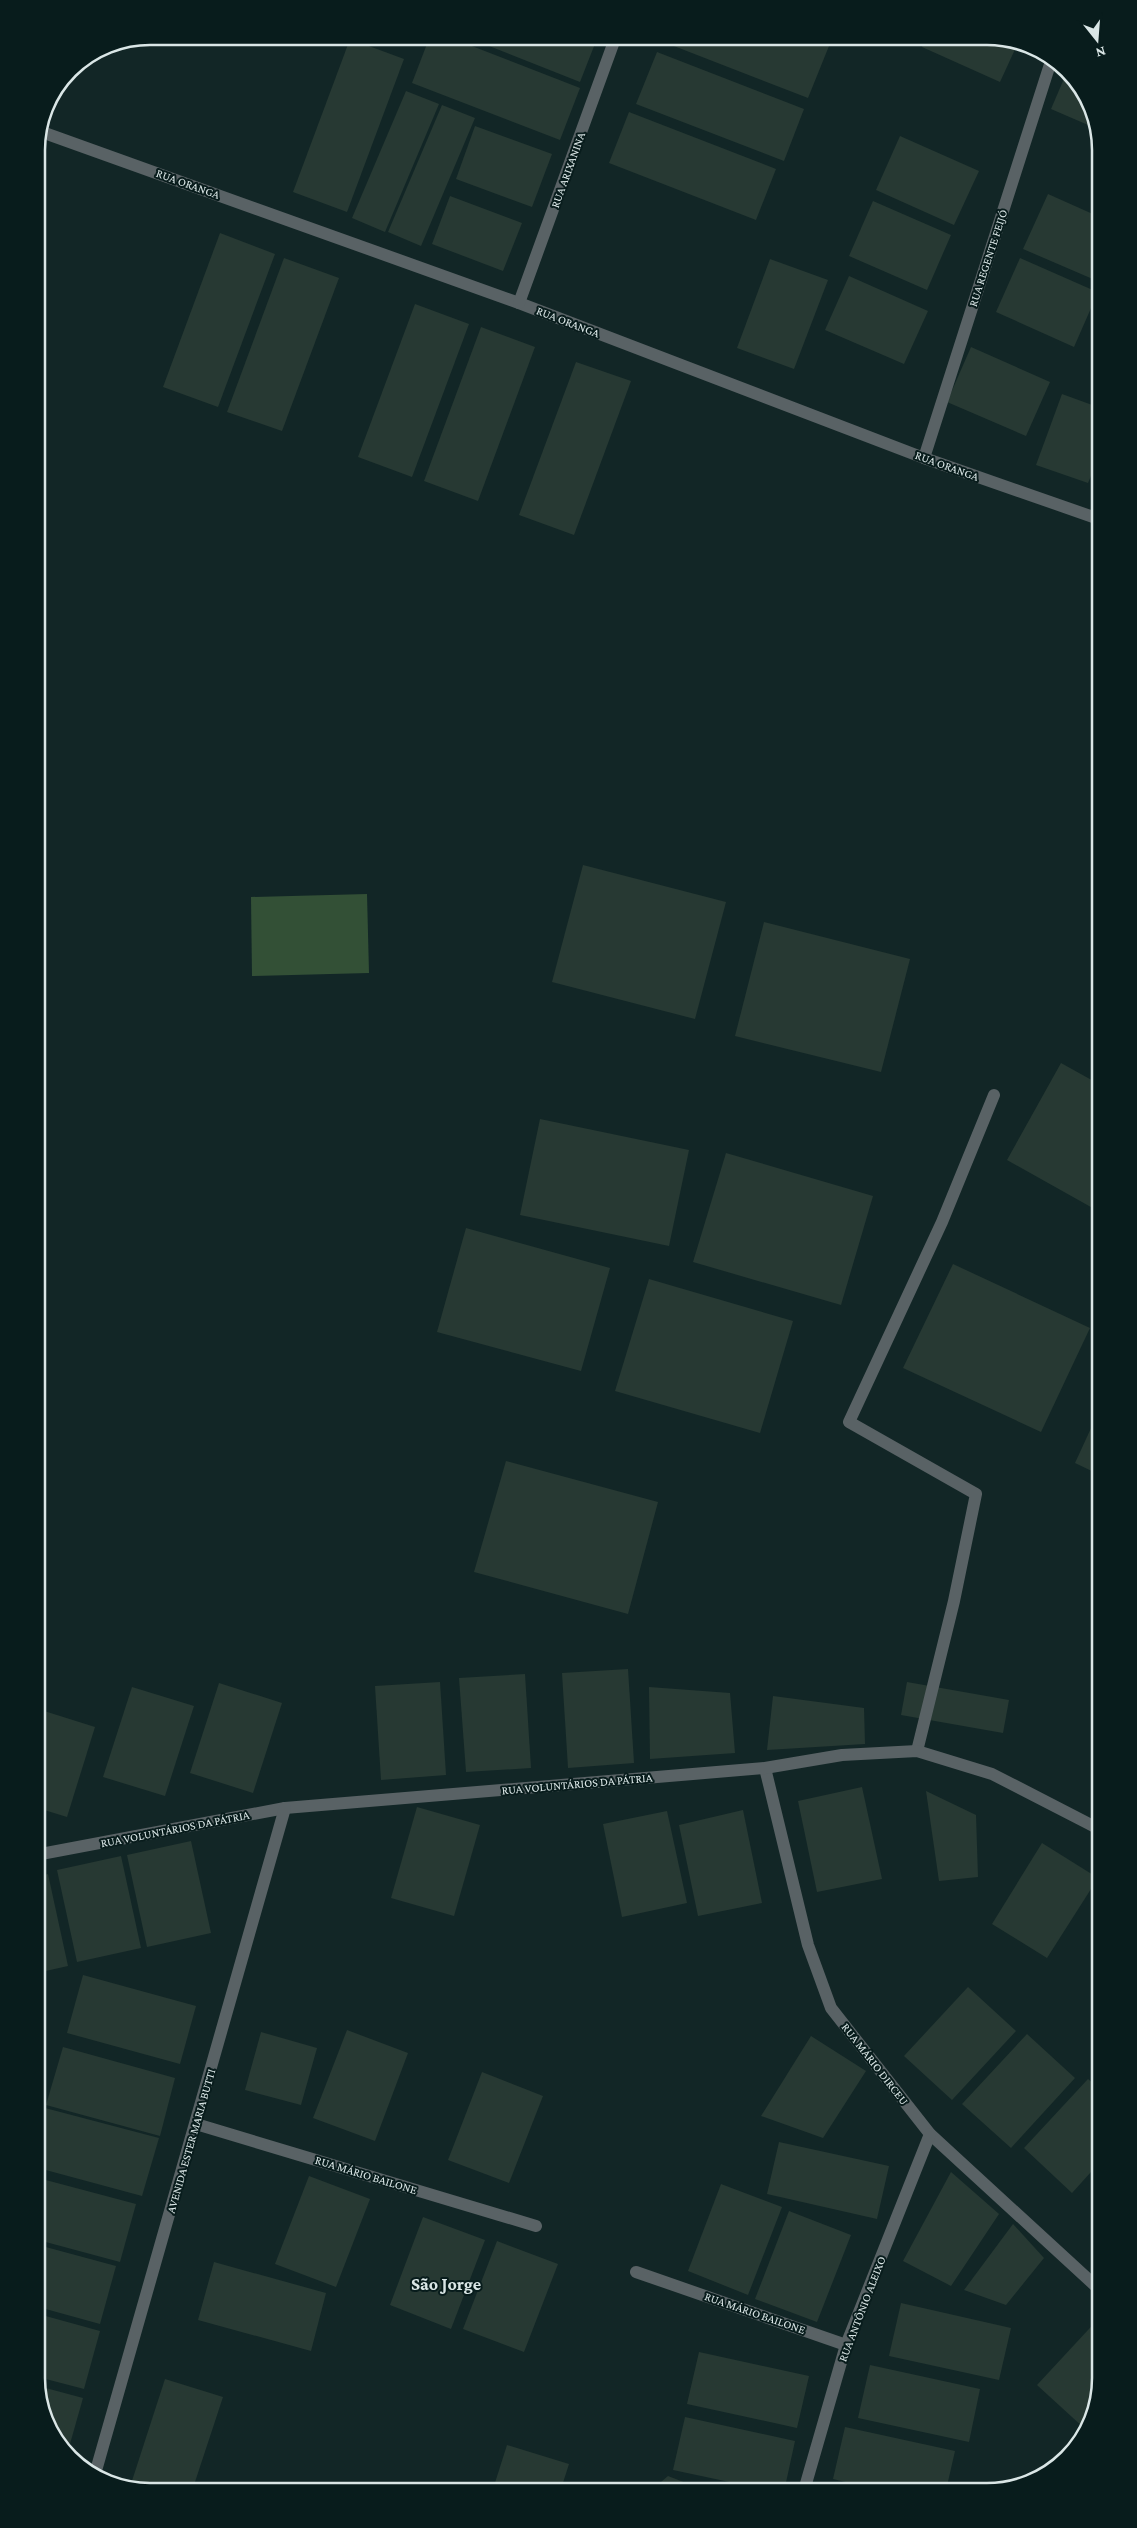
<svg xmlns="http://www.w3.org/2000/svg" width="1137" height="2528" font-family="'Crimson Pro',serif">
<rect width="100%" height="100%" fill="#122626"/>
<polygon fill="#335036" points="367,894 369,973 252,976 251,897"/>
<g fill="#273933">
<polygon points="430,36 446,36 580,88 560,140 412,83"/>
<polygon points="464,36 598,36 580,82"/>
<polygon points="663,36 804,36 829,46 808,98 661,41"/>
<polygon points="927,36 995,37 1017,45 1000,82 922,47"/>
<polygon points="350,39 404,59 347,212 293,192"/>
<polygon points="657,52 804,109 784,161 636,104"/>
<polygon points="1066,74 1095,113 1095,128 1051,109"/>
<polygon points="406,91 439,104 385,232 352,218"/>
<polygon points="442,105 475,118 421,246 388,232"/>
<polygon points="629,112 776,169 756,220 609,163"/>
<polygon points="475,126 552,154 532,207 456,179"/>
<polygon points="900,136 979,171 954,225 876,190"/>
<polygon points="1048,194 1095,215 1095,280 1023,249"/>
<polygon points="450,196 522,223 503,271 432,244"/>
<polygon points="873,201 951,235 927,290 849,256"/>
<polygon points="220,233 275,254 218,407 163,387"/>
<polygon points="284,258 339,278 282,431 227,412"/>
<polygon points="1020,258 1095,291 1095,299 1074,347 996,312"/>
<polygon points="770,259 828,280 794,369 737,348"/>
<polygon points="849,276 928,311 904,364 825,330"/>
<polygon points="415,304 469,324 412,477 358,457"/>
<polygon points="481,327 535,347 478,501 424,481"/>
<polygon points="971,347 1050,382 1026,436 947,402"/>
<polygon points="576,362 631,381 574,535 519,515"/>
<polygon points="1062,394 1095,406 1096,464 1088,483 1036,465"/>
<polygon points="583,865 726,902 695,1019 552,982"/>
<polygon points="764,922 910,959 881,1072 735,1036"/>
<polygon points="1061,1063 1097,1083 1098,1211 1007,1160"/>
<polygon points="540,1119 689,1150 669,1246 520,1215"/>
<polygon points="726,1153 873,1196 841,1305 693,1262"/>
<polygon points="466,1228 610,1268 581,1371 437,1332"/>
<polygon points="953,1264 1090,1328 1041,1432 903,1368"/>
<polygon points="649,1279 793,1321 760,1433 615,1391"/>
<polygon points="1098,1413 1098,1474 1075,1463"/>
<polygon points="506,1461 658,1502 628,1614 474,1572"/>
<polygon points="628,1669 634,1763 568,1768 562,1673"/>
<polygon points="525,1674 531,1768 466,1772 459,1678"/>
<polygon points="440,1682 446,1775 381,1780 375,1686"/>
<polygon points="907,1682 1009,1700 1003,1733 901,1715"/>
<polygon points="219,1683 282,1703 253,1793 190,1773"/>
<polygon points="132,1687 194,1706 165,1796 103,1777"/>
<polygon points="649,1687 730,1693 735,1753 650,1759"/>
<polygon points="773,1696 864,1708 865,1744 767,1750"/>
<polygon points="41,1710 95,1727 67,1817 41,1809"/>
<polygon points="862,1787 882,1879 817,1892 798,1801"/>
<polygon points="926,1791 976,1815 978,1877 939,1881"/>
<polygon points="417,1807 480,1825 454,1916 391,1898"/>
<polygon points="743,1810 762,1903 698,1916 679,1825"/>
<polygon points="667,1811 687,1903 622,1917 603,1824"/>
<polygon points="191,1841 211,1933 147,1947 127,1855"/>
<polygon points="1042,1843 1098,1878 1047,1958 992,1924"/>
<polygon points="121,1856 141,1948 77,1962 57,1870"/>
<polygon points="48,1874 68,1966 41,1972 41,1876"/>
<polygon points="83,1975 196,2006 180,2064 67,2033"/>
<polygon points="968,1987 1016,2031 952,2100 904,2056"/>
<polygon points="347,2030 408,2053 375,2141 313,2118"/>
<polygon points="261,2032 317,2048 301,2105 245,2090"/>
<polygon points="1027,2034 1075,2078 1011,2148 962,2104"/>
<polygon points="811,2036 866,2071 823,2138 761,2116"/>
<polygon points="63,2047 175,2078 160,2136 46,2105"/>
<polygon points="482,2072 543,2096 509,2183 448,2160"/>
<polygon points="1088,2079 1100,2089 1100,2162 1072,2193 1024,2148"/>
<polygon points="45,2108 159,2138 142,2196 42,2169 42,2121"/>
<polygon points="779,2142 889,2166 877,2219 767,2194"/>
<polygon points="951,2172 999,2214 951,2286 903,2261"/>
<polygon points="309,2176 370,2199 336,2287 275,2264"/>
<polygon points="42,2179 136,2204 120,2262 42,2241"/>
<polygon points="721,2184 782,2207 748,2295 688,2271"/>
<polygon points="789,2211 851,2235 817,2322 755,2299"/>
<polygon points="423,2217 485,2240 451,2329 390,2305"/>
<polygon points="1013,2224 1044,2258 1006,2305 964,2290"/>
<polygon points="497,2241 558,2264 524,2352 463,2329"/>
<polygon points="42,2246 116,2266 100,2324 42,2308"/>
<polygon points="214,2262 326,2293 311,2351 198,2320"/>
<polygon points="901,2303 1011,2328 999,2380 889,2356"/>
<polygon points="42,2315 100,2331 84,2389 42,2378"/>
<polygon points="1101,2316 1101,2379 1084,2428 1037,2385"/>
<polygon points="699,2352 809,2376 797,2428 687,2404"/>
<polygon points="870,2365 980,2389 969,2442 858,2418"/>
<polygon points="165,2379 223,2397 192,2491 142,2491 130,2487"/>
<polygon points="42,2387 83,2398 68,2451 42,2415"/>
<polygon points="685,2417 795,2441 785,2487 753,2487 673,2470"/>
<polygon points="845,2427 955,2451 947,2486 866,2487 833,2479"/>
<polygon points="507,2445 569,2464 561,2489 493,2489"/>
<polygon points="668,2476 699,2488 654,2488"/>
</g>
<g fill="none" stroke-linecap="round" stroke-linejoin="round">
<g stroke="#596265" stroke-width="12">
<polyline points="39,131 519,303 924,458 1096,518"/>
<polyline points="519,303 616,36"/>
<polyline points="924,458 1052,58"/>
<polyline points="917,1751 954,1601 976,1494 849,1422 942,1222 994,1095"/>
<polyline points="765,1768 808,1945 831,2008 930,2134 1101,2291"/>
<polyline points="41,1854 285,1808 765,1768 842,1755 917,1751 992,1774 1099,1829"/>
<polyline points="196,2124 536,2226"/>
<polyline points="636,2272 846,2345"/>
<polyline points="95,2474 285,1808"/>
<polyline points="805,2487 846,2345 930,2134"/>
</g>
</g>
<g text-anchor="middle" dominant-baseline="central" stroke-width="4" stroke-linejoin="round" paint-order="stroke">
<g font-size="12" fill="#dae6e6" stroke="#081c1c">
<text transform="translate(568 170) rotate(-70)">RUA ARIXANINA</text>
<text transform="translate(188 184) rotate(20)">RUA ORANGA</text>
<text transform="translate(988 258) rotate(-72)">RUA REGENTE FEIJÓ</text>
<text transform="translate(568 322) rotate(21)">RUA ORANGA</text>
<text transform="translate(947 466) rotate(20)">RUA ORANGA</text>
<text transform="translate(577 1784) rotate(-5)">RUA VOLUNTÁRIOS DA PÁTRIA</text>
<text transform="translate(175 1829) rotate(-11)">RUA VOLUNTÁRIOS DA PÁTRIA</text>
<text transform="translate(875 2064) rotate(52)">RUA MÁRIO DIRCEU</text>
<text transform="translate(191 2141) rotate(-74)">AVENIDA ESTER MARIA BUTTI</text>
<text transform="translate(366 2175) rotate(17)">RUA MÁRIO BAILONE</text>
<text transform="translate(862 2309) rotate(-69)">RUA ANTÔNIO ALEIXO</text>
<text transform="translate(755 2313) rotate(19)">RUA MÁRIO BAILONE</text>
</g>
<g font-size="18" font-weight="bold" fill="#dae6e6" stroke="#081c1c">
<text x="446" y="2284">São Jorge</text>
</g>
</g>
<path d="M0 0H1137V2528H0ZM150 45H987A105 105 0 0 1 1092 150V2378A105 105 0 0 1 987 2483H150A105 105 0 0 1 45 2378V150A105 105 0 0 1 150 45Z" fill="#081c1c" fill-rule="evenodd"/>
<path fill="none" stroke="#dae6e6" stroke-width="2.5" d="M150 45H987A105 105 0 0 1 1092 150V2378A105 105 0 0 1 987 2483H150A105 105 0 0 1 45 2378V150A105 105 0 0 1 150 45Z"/>
<g transform="translate(1097 40) rotate(163)" stroke="#081c1c" stroke-width="4" paint-order="stroke">
<path d="M0-4L9 19L0 12L-9 19Z" fill="#dae6e6"/>
<text y="-8" font-size="14" font-weight="bold" text-anchor="middle" fill="#dae6e6">N</text>
</g>
</svg>
